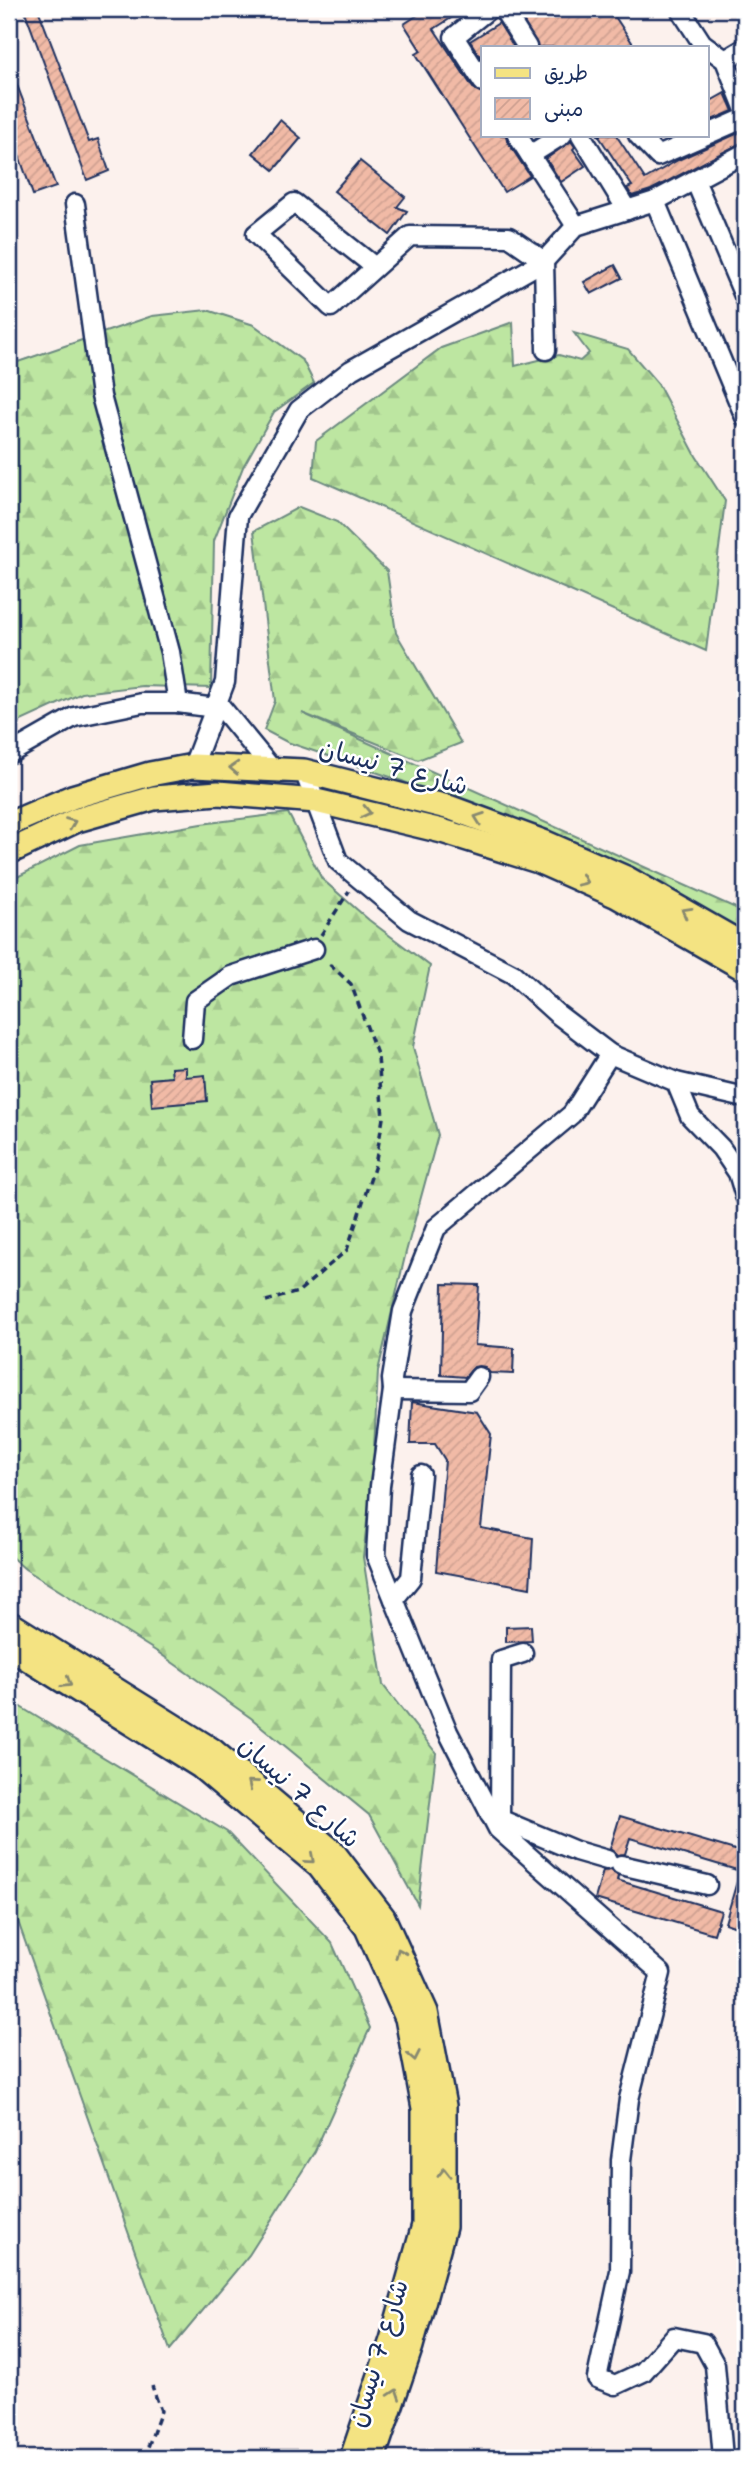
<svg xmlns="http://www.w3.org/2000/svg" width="754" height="2467" font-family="'Shantell Sans','Playpen Sans Arabic',sans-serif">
<defs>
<pattern id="forest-firs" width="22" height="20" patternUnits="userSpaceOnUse" patternTransform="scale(1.75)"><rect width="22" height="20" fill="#bde6a1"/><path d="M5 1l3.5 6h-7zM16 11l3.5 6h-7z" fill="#a2c68d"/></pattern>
<pattern id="building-hatch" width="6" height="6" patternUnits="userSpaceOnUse" patternTransform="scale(1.75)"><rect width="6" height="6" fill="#f1baa6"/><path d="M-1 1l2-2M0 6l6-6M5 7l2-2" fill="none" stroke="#cea091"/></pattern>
</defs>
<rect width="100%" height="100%" fill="#fcf1ed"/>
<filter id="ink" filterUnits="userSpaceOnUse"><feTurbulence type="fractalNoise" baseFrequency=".0143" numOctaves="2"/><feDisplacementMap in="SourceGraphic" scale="14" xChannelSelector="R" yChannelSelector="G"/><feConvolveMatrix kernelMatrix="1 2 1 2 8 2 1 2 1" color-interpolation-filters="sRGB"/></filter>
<g filter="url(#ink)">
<g fill="url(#forest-firs)" stroke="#6c8a80" stroke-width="2">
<polygon points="207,310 254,325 303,361 314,383 274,412 243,467 214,541 211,688 142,686 82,693 21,721 9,732 9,365 152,316"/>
<polygon points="513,322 515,366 559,355 580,361 589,353 574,333 628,349 658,384 696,456 725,501 706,651 313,477 316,441 441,348"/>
<polygon points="299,507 337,522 387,571 396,633 461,743 418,760 302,713 740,910 745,910 745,944 585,861 402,781 287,742 264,730 275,701 254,531"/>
<polygon points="288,813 322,879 369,920 430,966 413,1047 438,1135 406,1252 378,1371 373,1469 363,1557 383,1685 436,1753 418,1905 369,1815 251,1718 159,1653 25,1569 9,1555 9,881 80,845 201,824"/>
<polygon points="9,1700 227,1832 332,1943 370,2028 315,2151 249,2255 170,2350 9,1896"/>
</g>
<g fill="url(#building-hatch)" stroke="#1b2f5e" stroke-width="2">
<polygon points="24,9 38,9 89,142 98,139 109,171 87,180"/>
<polygon points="427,9 465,9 434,29 473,88 483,93 483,135 506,135 507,141 530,176 504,192 416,54 421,51 404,24"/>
<polygon points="516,9 610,9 635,47 538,47"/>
<polygon points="499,23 514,47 483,47 483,61 470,41"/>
<polygon points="9,64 56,187 33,195 9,127"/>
<polygon points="725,93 733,111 707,122 707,103"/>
<polygon points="280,120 301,138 274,170 253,153"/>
<polygon points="743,131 745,141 651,190 632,196 627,188 632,186 598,135 616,135 645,179 678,160"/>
<polygon points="571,141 575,147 573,149 585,166 561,182 546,159"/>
<polygon points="360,161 405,197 397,207 407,211 390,235 334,191"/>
<polygon points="615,265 622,278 591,294 584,282"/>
<polygon points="186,1067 186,1077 205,1075 207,1101 152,1106 150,1079 172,1077 171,1068"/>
<polygon points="443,1284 479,1285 475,1345 514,1348 513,1374 490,1373 485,1367 479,1366 474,1367 465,1377 441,1375"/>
<polygon points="412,1402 477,1412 491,1434 481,1528 533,1538 530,1588 436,1571 445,1460 435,1444 410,1444"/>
<polygon points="531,1626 532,1641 506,1642 506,1627"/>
<polygon points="620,1816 745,1853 745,1930 725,1923 740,1871 630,1838 625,1854 617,1855 610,1849"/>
<polygon points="611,1870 618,1876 617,1880 721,1911 714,1934 595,1899 603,1871"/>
</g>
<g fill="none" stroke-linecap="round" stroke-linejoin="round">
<g stroke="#1b2f5e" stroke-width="23">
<g id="minor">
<polyline points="503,9 527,47"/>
<polyline points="680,9 702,43 725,60 745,110"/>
<polyline points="725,60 745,48"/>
<polyline points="483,82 454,37 489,9"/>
<polyline points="517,135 576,226"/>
<polyline points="581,135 627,210"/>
<polyline points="638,135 658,156 745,118"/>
<polyline points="530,155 562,135"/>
<polyline points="695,180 745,298"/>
<polyline points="655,201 745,417"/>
<polyline points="75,204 101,396 170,652 178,703 215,708"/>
<polyline points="375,267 294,203 256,234 331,307 410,236 509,237 544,261 546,350"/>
<polyline points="217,702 272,769"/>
<polyline points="9,754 74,717 142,703 178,703"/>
<polyline points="193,766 225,682 238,516 299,410 351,370 544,261 576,226 655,201 745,153"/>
<polyline points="304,771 338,861 409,920 513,974 556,1013 610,1054 572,1114 436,1228 403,1311 392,1379 393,1390 380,1486 376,1555 448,1732 498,1829 661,1973 629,2099 621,2160 620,2271 597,2378 615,2385 643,2372 674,2337 703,2343 715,2365 723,2458"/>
<polyline points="192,1039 195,1001 231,976 314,949"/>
<polyline points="610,1054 676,1082 745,1098"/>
<polyline points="676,1082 690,1116 721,1148 738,1173 745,1196"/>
<polyline points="393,1390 469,1391 479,1377"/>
<polyline points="394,1599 411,1578 421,1475"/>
<polyline points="490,1815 576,1851 607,1860"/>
<polyline points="500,1819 501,1660 523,1653"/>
<polyline points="621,1865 707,1885"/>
</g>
</g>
<g stroke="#1b2f5e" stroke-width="28">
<g id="major">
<polyline points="9,824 72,797 150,774 193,766 304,771 451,808 546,843 626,878 745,946"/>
<polyline points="9,852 77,820 154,798 218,793 316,801 442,831 538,861 617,896 745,969"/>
<polyline points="9,1623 212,1750 333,1852 383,1917 426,2012 444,2106 444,2227 411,2346 373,2458"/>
<polyline points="9,1647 200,1766 319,1866 367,1928 407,2018 424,2108 424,2225 392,2340 352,2458"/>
</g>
</g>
<g stroke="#1b2f5e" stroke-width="3.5" stroke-dasharray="7 5" stroke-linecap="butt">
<polyline points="321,935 349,891"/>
<polyline points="266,1301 298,1292 347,1250 375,1165 383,1118 378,1057 351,984 326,961"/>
<polyline points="144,2458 161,2411 152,2386"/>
</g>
<use href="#minor" stroke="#fff" stroke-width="18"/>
<use href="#major" stroke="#f4e382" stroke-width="23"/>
</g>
<defs><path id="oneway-chevron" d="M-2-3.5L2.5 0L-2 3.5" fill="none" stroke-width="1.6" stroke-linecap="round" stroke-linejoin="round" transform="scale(1.75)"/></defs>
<g stroke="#888970">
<use href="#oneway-chevron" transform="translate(234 768) rotate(-177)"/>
<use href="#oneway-chevron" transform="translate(366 812) rotate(13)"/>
<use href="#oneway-chevron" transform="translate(479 818) rotate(-160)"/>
<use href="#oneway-chevron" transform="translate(71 823) rotate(-22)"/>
<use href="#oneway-chevron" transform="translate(583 881) rotate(24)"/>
<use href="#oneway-chevron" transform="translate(686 912) rotate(-151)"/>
<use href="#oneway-chevron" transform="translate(67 1683) rotate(32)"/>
<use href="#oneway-chevron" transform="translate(252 1784) rotate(-140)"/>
<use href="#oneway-chevron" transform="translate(310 1859) rotate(41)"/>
<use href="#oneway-chevron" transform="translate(400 1953) rotate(-114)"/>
<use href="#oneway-chevron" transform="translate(414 2056) rotate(79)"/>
<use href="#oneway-chevron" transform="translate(444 2173) rotate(-90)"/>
<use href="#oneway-chevron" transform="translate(395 2394) rotate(-71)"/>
</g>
</g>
<g text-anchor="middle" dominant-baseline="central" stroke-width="5" stroke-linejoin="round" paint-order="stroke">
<g font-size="26" fill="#1b2f5e" stroke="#fff">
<text transform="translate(394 766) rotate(15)">شارع 7 نيسان</text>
<text transform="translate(300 1791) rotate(42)">شارع 7 نيسان</text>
<text transform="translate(377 2353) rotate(-73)">شارع 7 نيسان</text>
</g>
</g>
<rect width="754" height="2467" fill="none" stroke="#fff" stroke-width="35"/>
<rect x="18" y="18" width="719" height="2432" fill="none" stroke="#1b2f5e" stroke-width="2.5" filter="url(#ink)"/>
<rect x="481" y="46" width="228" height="91" fill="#ffffff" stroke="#a4acbf" stroke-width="2"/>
<rect x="495" y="68" width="35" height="10" fill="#f4e382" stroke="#a4acbf" stroke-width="2"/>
<text x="544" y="80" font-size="21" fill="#1b2f5e">طريق</text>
<rect x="495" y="98" width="35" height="21" fill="url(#building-hatch)" stroke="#a4acbf" stroke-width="2"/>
<text x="544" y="116" font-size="21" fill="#1b2f5e">مبنى</text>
</svg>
